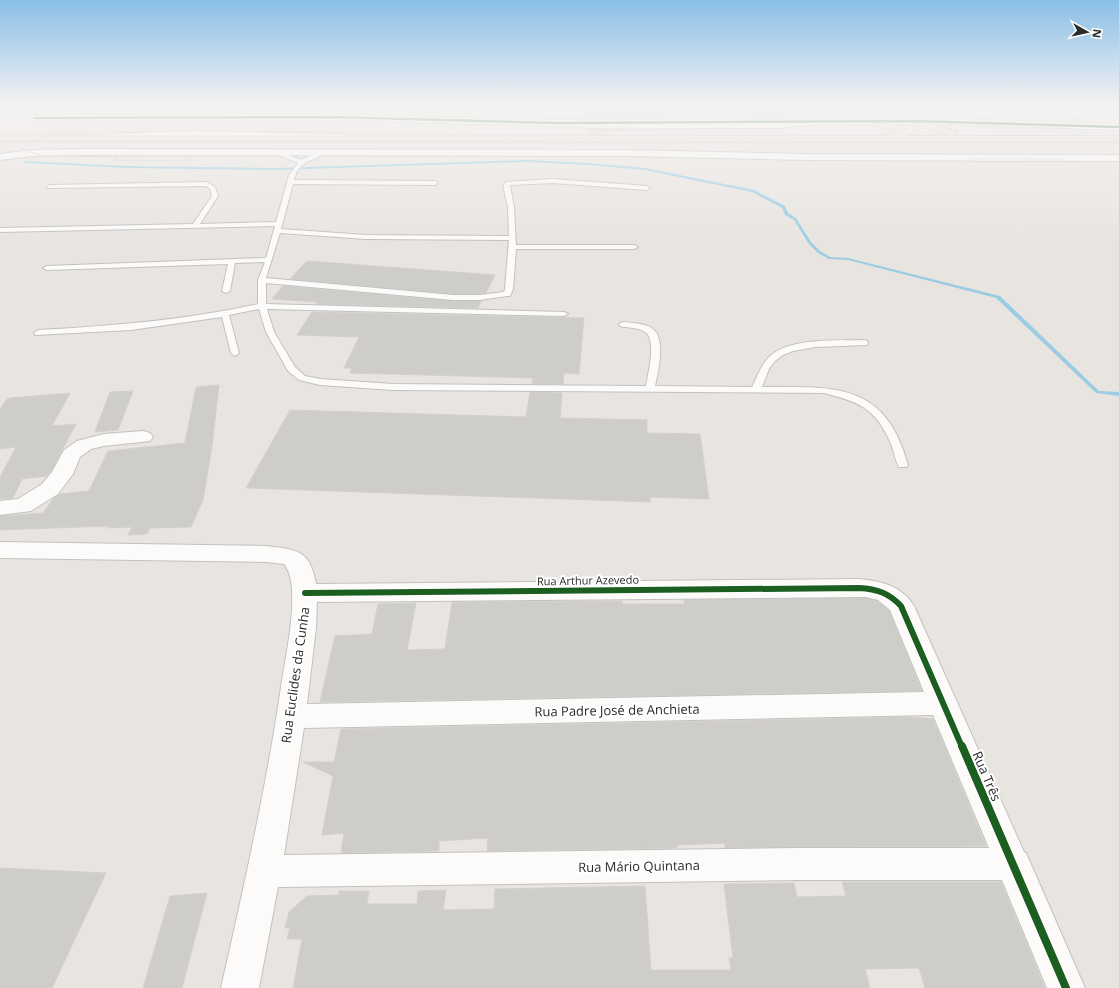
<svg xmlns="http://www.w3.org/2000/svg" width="1119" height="988" font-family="'Open Sans',sans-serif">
<rect width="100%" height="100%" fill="#e8e5e1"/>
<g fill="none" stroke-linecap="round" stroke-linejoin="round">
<g fill="#9bcce3" fill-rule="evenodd">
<polygon points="1060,106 1062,106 1080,122 1080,124 1078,124"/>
<polygon points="1083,127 1085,127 1089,133 1087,133"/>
<polygon points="528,160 588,163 645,168 754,190 785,206 788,213 796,218 811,242 820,251 830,257 848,258 1000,296 1099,391 1119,392 1119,396 1096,393 996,298 848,260 829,259 818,253 809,244 794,220 785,215 782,208 752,192 645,170 588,165 528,162 276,170 125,168 25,163 23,162 25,161 125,166 276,168"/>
</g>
</g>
<g fill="#cfcdca" stroke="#d3d1cd">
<polygon points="586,106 658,106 662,118 586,118"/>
<polygon points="746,109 782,110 788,117 752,117"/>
<polygon points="587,129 666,130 667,131 587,132"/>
<polygon points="307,261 495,275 486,293 480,294 453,294 290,279"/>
<polygon points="283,286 453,301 481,301 478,308 316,304 317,302 272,299"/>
<polygon points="312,312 584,318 579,374 564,373 563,384 532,384 533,378 350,373 352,368 344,368 359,337 297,335"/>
<polygon points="219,385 212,446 203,500 191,527 150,528 147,534 128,535 132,527 107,528 108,526 0,530 0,516 43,513 54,498 60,494 89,491 108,451 185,443 196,387"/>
<polygon points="133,391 118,430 95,432 110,392"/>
<polygon points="530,392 562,393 560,418 647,420 647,433 700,434 709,499 650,497 650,502 246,488 290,410 526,417"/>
<polygon points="70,393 52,426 76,424 51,471 46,476 22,479 13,498 0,499 0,477 16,447 0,449 0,409 6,400 10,398"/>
<polygon points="866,598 877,601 889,611 922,691 320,702 335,636 372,634 378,604 416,603 407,650 445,649 452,602 622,601 622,604 684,604 684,600"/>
<polygon points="911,717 933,719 986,846 725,848 725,843 677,845 678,848 487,851 488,838 439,841 439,851 341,853 344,833 322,835 333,776 303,762 334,762 341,729"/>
<polygon points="0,868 106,873 52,988 0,988"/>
<polygon points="842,882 1001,882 1045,988 925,988 919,968 865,969 870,988 293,988 302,939 287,939 290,927 285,928 289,912 307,896 339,895 339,891 369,891 367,904 417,904 418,891 446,890 443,910 494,909 495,889 645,886 651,970 731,970 729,958 733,958 724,884 794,883 797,897 846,896"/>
<polygon points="207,893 182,988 143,988 170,896"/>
</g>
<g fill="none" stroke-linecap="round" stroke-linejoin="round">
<g stroke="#c2c1c1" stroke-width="2">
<g id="lane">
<polygon points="816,121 819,123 818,124 779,128 588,128 564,124 567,122 588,124 779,124"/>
<polygon points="194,131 345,134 348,136 345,138 194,135 102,138 99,136 102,134"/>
<path d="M274 151H278L301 160 321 151 326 152C312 163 299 159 294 180L435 181 438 183 435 185 293 184 281 229 366 235 509 236 508 207 503 186 506 182 553 179 647 186 650 188 647 190 553 183 510 185 514 207 516 245H634L638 247 634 249H516L513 289 510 296H507L480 300H453L266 283V304L564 312 568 314 564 316 267 309 274 332 295 367 305 376 320 379 393 384 646 386C648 374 657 339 645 332 637 327 628 328 620 326L619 324 623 322C633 323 648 323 655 331 665 343 658 372 655 386L752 387C757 377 761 365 769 357 790 337 837 341 864 340L867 341 868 343 867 345 815 347 793 351 783 355 775 361 769 369 762 387C834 387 885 381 908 465L907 467H899C895 460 894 451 891 444 876 408 859 402 824 393L393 390 320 385 299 380 288 371 266 332 259 309 229 315 239 353 235 356 231 353 222 317 131 330 35 335 34 333 38 330C112 326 185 320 258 304V280L265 262 235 263 230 291 226 293 222 291 228 264 47 270 43 268 47 266 266 258 275 226 0 232V228L193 224 212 196 210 189 206 186 48 188 47 187 50 185 207 182 215 187 218 196 200 224 276 222 289 175 298 163 274 153ZM280 233 366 239 509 240 505 289 504 292 480 295H453L266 278Z"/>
</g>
</g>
<g stroke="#c2c1c1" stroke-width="2">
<g id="street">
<polygon points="334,114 559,120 915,118 920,121 915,124 559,126 334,120 34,121 29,118 34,115"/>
<polygon points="143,431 150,433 153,437 150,441 104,446 91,449 80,457 73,474 58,494 31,511 0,515 0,501 18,499 42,484 52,472 64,450 77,441 104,434"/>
<path d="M0 542 266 546C297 550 310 549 316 584L859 579C881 581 902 586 914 606L1024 852 1026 853 1085 988H1047L1002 880H799L278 887 259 988H221C243 891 265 793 280 694 284 664 294 622 292 592 292 582 290 572 284 564L266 562 0 558ZM866 597 878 600 890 610 924 692 307 704 316 628 317 602ZM933 715 989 848H799L284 855 304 728Z"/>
</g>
</g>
<g stroke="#c2c1c1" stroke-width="2">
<g id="secondary">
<polygon points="915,118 1119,124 1119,130 911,123 910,121 911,119"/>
<polygon points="81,149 624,150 805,154 1119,155 1119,161 805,160 624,156 81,155 33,156 0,160 0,154 33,150"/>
</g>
</g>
<g stroke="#c5c3c2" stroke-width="2">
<path id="highway" d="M915 118 955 131 956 133 953 136H1119V142L0 141V135L884 136 898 131 868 124 867 122 868 120 872 119 906 127 911 119ZM917 125 947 135 949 136H905L911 134Z"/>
</g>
<use href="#lane" fill="#fcfbfa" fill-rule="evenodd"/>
<use href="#street" fill="#fcfbfa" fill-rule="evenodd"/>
<use href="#secondary" fill="#fcfbfa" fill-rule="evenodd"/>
<use href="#highway" fill="#e7ded5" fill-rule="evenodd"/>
<g stroke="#c6c6c6" stroke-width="1" stroke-dasharray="1.5 1" stroke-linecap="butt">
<polyline points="977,128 1057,128 1061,131 993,131 1031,159"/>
<polyline points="58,130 89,130 87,132 49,132 21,149 44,156 119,157 114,160 184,161 193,157"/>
<polygon points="971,159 1063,159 1066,161 973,162"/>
</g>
<g stroke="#fff" stroke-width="3.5">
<polyline id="cycleway-far2" points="34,118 334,117 559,123 915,121 1119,127"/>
</g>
<g stroke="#fff" stroke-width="8">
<path id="cycleway-far1" d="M305 593 859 588C877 589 889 593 901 606L962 747"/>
</g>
<g stroke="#fff" stroke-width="10">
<polyline id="cycleway" points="962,746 1066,988"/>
</g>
<use href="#cycleway-far2" stroke="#1b5e20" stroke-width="2.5"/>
<use href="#cycleway-far1" stroke="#1b5e20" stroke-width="6"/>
<use href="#cycleway" stroke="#1b5e20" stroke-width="8"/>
</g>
<linearGradient id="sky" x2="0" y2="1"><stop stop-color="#89bee6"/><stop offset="0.43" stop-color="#f5f3f2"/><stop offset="1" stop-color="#f5f3f2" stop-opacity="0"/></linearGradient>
<rect width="1119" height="244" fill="url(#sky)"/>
<g text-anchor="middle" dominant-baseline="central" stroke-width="4" stroke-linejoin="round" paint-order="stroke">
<g font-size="11" fill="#2b2b2b" stroke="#fff">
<text transform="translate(588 580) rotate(-1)">Rua Arthur Azevedo</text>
</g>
<g font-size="13" fill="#2b2b2b" stroke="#fff">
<text transform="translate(295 675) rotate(-82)">Rua Euclides da Cunha</text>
<text transform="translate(617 710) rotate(-1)">Rua Padre José de Anchieta</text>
<text transform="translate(987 776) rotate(67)">Rua Três</text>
<text transform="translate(639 866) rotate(-1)">Rua Mário Quintana</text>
</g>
</g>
<g transform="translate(1087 32) rotate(98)" stroke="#ffffff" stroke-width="3" paint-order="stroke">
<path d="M0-3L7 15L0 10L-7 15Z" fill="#2b2b2b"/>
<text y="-6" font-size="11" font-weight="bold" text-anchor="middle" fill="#2b2b2b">N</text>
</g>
</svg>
